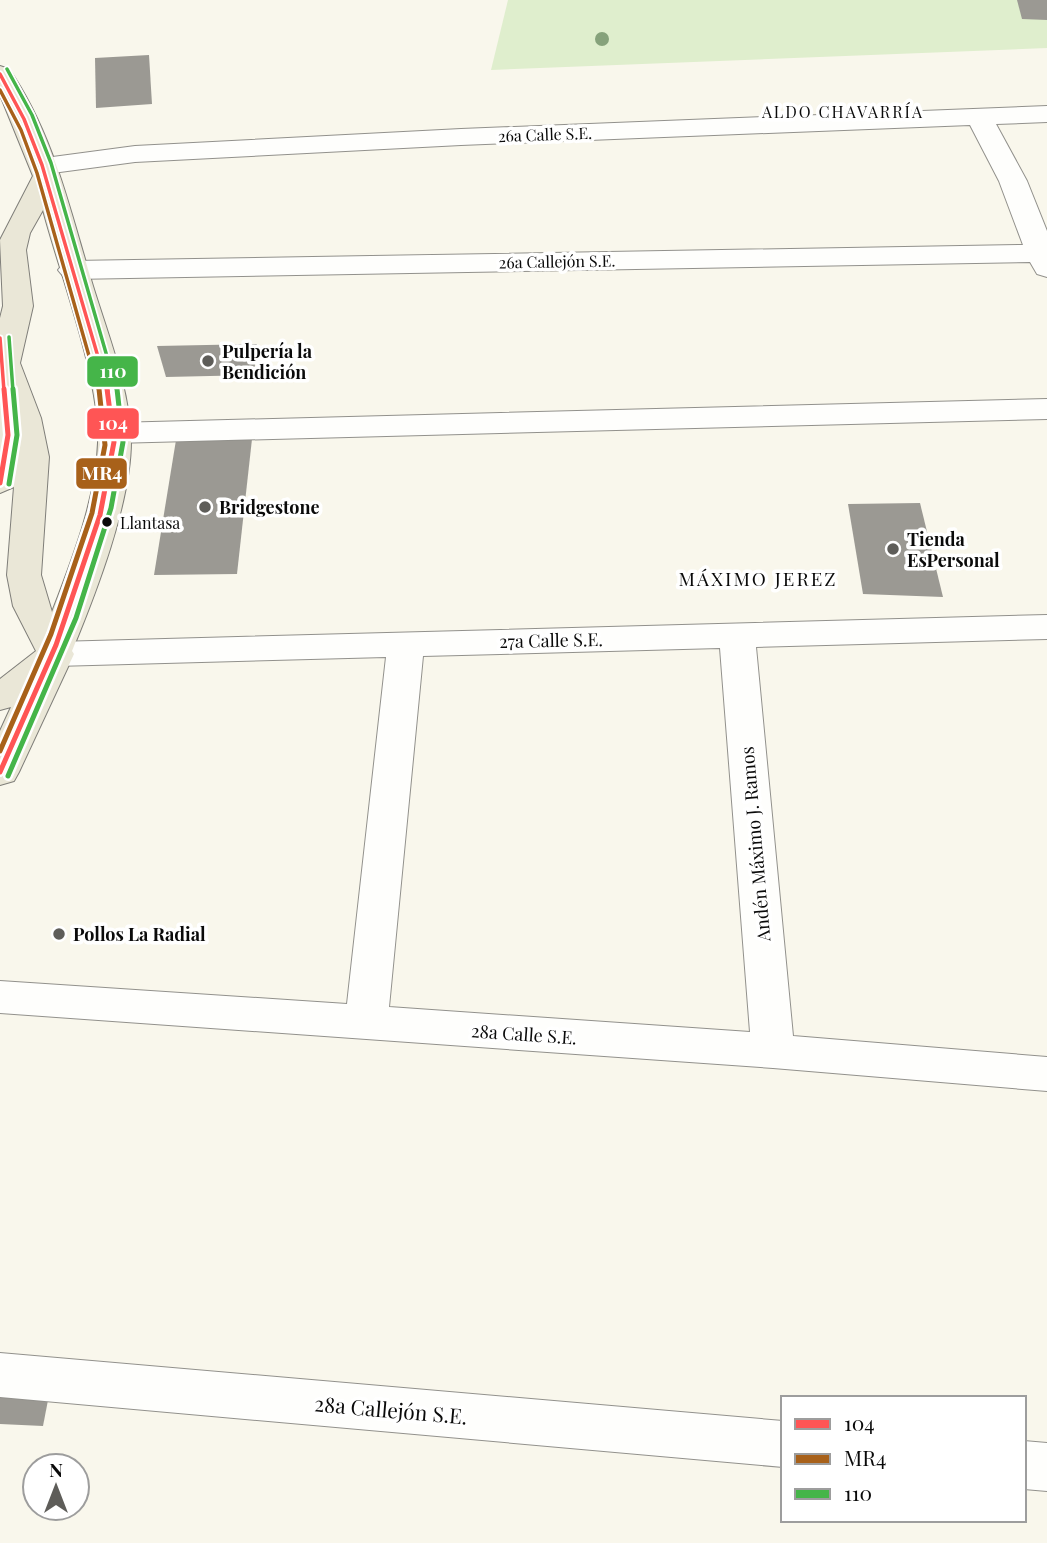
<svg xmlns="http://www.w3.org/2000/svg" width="1047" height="1543" font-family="'Playfair Display',serif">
<rect width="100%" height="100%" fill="#f9f7ec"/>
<polygon fill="#dfeecd" points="508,0 1047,0 1047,48 491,70"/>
<g fill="#9b9993">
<polygon points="1017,0 1047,0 1047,20 1022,19"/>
<polygon points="149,55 152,104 96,108 95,58"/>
<polygon points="257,344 254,375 166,377 157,346"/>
<polygon points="252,439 237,574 154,575 176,440"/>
<polygon points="920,503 943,597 863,594 848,504"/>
<polygon points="0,1393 49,1395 43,1426 0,1424"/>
</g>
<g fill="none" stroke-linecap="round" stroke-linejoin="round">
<g stroke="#92918c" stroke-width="2">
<g id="minor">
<polygon points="1047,106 1047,122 996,124 1027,181 1047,231 1047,277 1037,274 1030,262 73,279 63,276 58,270 63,264 73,261 1023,245 999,181 970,125 461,145 135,162 45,174 35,172 31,166 35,160 45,158 135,146 461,129"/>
<polygon points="1047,399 1047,419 114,443 103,440 98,433 103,426 114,423"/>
<path d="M1047 615V639L756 647 793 1036 1047 1057V1091L773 1068 0 1013V981L347 1004 386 657 56 666 43 662 38 654 43 646 56 642ZM720 648 750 1032 389 1007 423 656Z"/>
<polygon points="0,1353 783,1421 783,1467 0,1397"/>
<polygon points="1024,1441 1047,1443 1047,1491 1024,1489"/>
</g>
</g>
<g stroke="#7f7e79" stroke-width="2">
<path id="major" d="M0 66 9 69C54 134 70 211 93 286 108 335 130 389 131 441 131 503 96 593 72 651L74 654 19 772 14 781 0 785V731L11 707 0 710V679L36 651 13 606 7 575 14 487 0 493V318L3 306 0 240 33 176 0 95ZM43 210C60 275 100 377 98 443 96 499 72 560 52 612L41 575 49 457 41 418 20 363 33 306 26 250 30 233Z"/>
</g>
<use href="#minor" fill="#fefefc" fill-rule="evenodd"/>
<use href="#major" fill="#eae7d7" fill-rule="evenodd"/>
<g stroke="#fff" stroke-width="7">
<g id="bus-1-far1">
<polyline points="0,74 24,119 42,165 108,391"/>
<polyline points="0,338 4,391"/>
</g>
</g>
<g stroke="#fff" stroke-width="10">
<g id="bus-1">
<polyline points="0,483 8,435 4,389"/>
<polyline points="0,772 56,645 100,515 114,442 107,389"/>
</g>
</g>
<g stroke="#fff" stroke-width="7">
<polyline id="bus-2-far1" points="0,90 21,130 37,173 99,391"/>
</g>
<g stroke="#fff" stroke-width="10">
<polyline id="bus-2" points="0,751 51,634 92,513 105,445 99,389"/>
</g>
<g stroke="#fff" stroke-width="7">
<g id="bus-3-far1">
<polyline points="7,69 32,115 51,163 117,391"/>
<polyline points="9,337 13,391"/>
</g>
</g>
<g stroke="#fff" stroke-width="10">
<g id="bus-3">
<polyline points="9,484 17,435 13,389"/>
<polyline points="8,776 76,618 111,508 123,442 117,389"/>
</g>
</g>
<use href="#bus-1-far1" stroke="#f55" stroke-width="3.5"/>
<use href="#bus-1" stroke="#f55" stroke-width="5"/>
<use href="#bus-2-far1" stroke="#a8611a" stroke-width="3.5"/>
<use href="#bus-2" stroke="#a8611a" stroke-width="5"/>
<use href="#bus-3-far1" stroke="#45b549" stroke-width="3.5"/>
<use href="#bus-3" stroke="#45b549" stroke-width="5"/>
</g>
<circle fill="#86a27b" cx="602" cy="39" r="7"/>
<g fill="#5e5d59" stroke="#fff" stroke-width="2.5">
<circle cx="208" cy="361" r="7"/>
<circle cx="205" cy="507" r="7"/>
<circle cx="893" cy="549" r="7"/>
<circle cx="59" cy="934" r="7"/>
</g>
<circle fill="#0a0a0a" stroke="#fff" stroke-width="2.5" cx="107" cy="522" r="6"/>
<g text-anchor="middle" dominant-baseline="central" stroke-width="7" stroke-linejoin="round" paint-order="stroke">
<g font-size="16" letter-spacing="2" fill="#0a0a0a" stroke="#fff">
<text x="843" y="111">ALDO CHAVARRÍA</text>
</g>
<g font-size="16" fill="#0a0a0a" stroke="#fff">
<text transform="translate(545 134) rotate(-2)">26a Calle S.E.</text>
<text transform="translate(557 261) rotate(-1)">26a Callejón S.E.</text>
</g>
<g font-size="16" fill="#0a0a0a" stroke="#fff" text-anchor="start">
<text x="120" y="522">Llantasa</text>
</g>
<g font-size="18" font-weight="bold" fill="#0a0a0a" stroke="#fff" text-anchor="start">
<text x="222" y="351">Pulpería la<tspan x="222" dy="21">Bendición</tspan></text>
<text x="219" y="507">Bridgestone</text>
<text x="907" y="539">Tienda<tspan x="907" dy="21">EsPersonal</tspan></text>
<text x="73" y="934">Pollos La Radial</text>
</g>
<g font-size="18" fill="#0a0a0a" stroke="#fff">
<text transform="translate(551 640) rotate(-1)">27a Calle S.E.</text>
<text transform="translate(755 844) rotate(-95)">Andén Máximo J. Ramos</text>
<text transform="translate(524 1034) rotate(4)">28a Calle S.E.</text>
</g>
<g font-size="19" letter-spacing="2" fill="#0a0a0a" stroke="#fff">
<text x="758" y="578">MÁXIMO JEREZ</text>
</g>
<g font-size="21" fill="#0a0a0a" stroke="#fff">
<text transform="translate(391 1409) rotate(5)">28a Callejón S.E.</text>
</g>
</g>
<g stroke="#fff" stroke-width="2.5">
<rect x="86" y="355" width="53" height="33" rx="7" fill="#45b549"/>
<rect x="86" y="407" width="54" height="33" rx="7" fill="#f55"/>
<rect x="75" y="457" width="53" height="33" rx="7" fill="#a8611a"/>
</g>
<g font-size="19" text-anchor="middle" font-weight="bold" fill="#fff">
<text x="113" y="378">110</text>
<text x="113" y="430">104</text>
<text x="102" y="480">MR4</text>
</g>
<rect x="781" y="1396" width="245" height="126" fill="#ffffff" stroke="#9d9d9d" stroke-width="2"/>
<rect x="795" y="1419" width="35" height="10" fill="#ff5555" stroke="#9d9d9d" stroke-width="2"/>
<text x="844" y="1431" font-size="21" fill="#0a0a0a">104</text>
<rect x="795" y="1454" width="35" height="10" fill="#a8611a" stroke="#9d9d9d" stroke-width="2"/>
<text x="844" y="1466" font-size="21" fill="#0a0a0a">MR4</text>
<rect x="795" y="1489" width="35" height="10" fill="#45b549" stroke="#9d9d9d" stroke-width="2"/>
<text x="844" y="1501" font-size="21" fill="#0a0a0a">110</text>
<g transform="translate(56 1487)"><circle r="33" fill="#ffffff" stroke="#9d9d9d" stroke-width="2"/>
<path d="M0-5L12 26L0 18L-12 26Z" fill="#5e5d59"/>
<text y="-10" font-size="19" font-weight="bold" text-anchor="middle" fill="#0a0a0a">N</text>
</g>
</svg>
